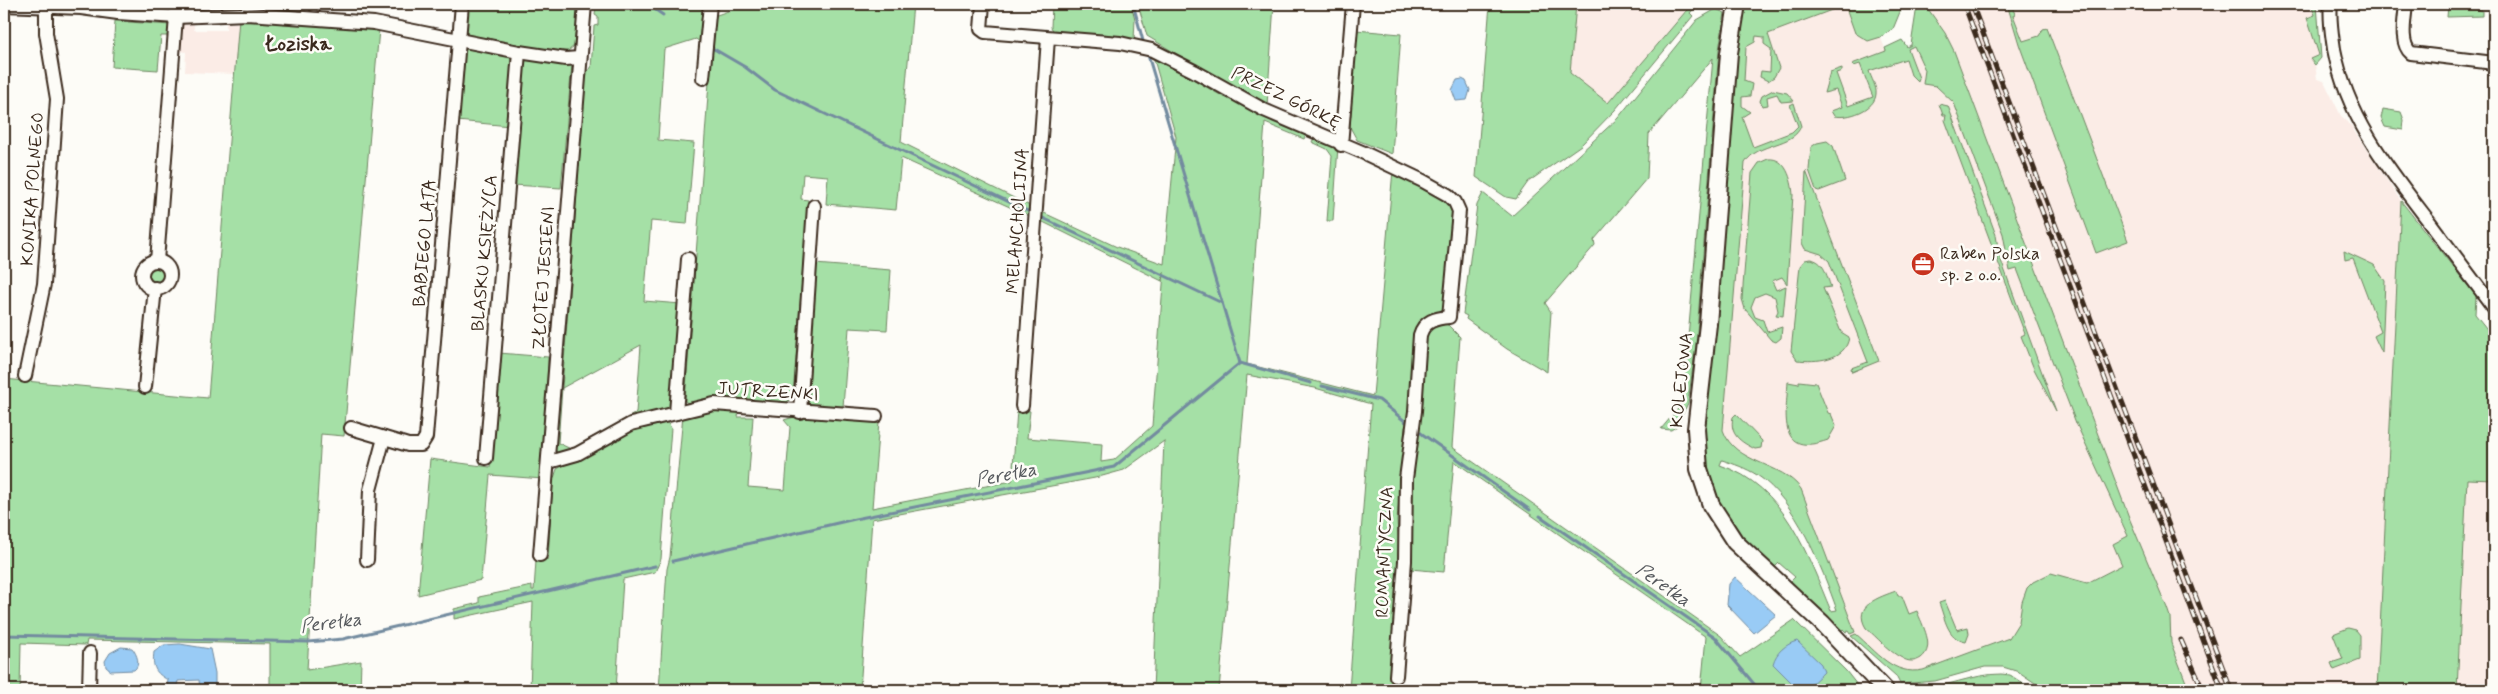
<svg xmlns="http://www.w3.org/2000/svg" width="2498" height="694" font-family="Mynerve,sans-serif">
<rect width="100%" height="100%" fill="#fdfcf7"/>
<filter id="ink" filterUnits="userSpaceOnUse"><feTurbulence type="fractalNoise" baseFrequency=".02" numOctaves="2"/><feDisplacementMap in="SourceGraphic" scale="10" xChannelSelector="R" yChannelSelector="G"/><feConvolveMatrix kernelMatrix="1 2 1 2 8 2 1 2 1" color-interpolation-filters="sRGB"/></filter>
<g filter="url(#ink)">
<g fill="#fbece6">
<polygon points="1576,4 1692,4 1608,104 1570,74"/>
<polygon points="1917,4 2317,4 2321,58 2315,63 2317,79 2324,81 2341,116 2348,122 2401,201 2377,690 2189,690 2171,643 2123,565 2087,583 2051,575 2047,628 1922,675 1897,676 1850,636 1798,495 1715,445 1747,36 1846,5 1878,31 1888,56 1918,45 1915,15"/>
<polygon points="226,23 239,23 235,74 185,72 186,52 178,51 180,25 194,24 194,30 226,30"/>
<polygon points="2467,478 2494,480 2494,690 2457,690"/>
</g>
<g fill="#a5e0a6" stroke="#708562" fill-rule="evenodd">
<polygon points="467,4 579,4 574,46 568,51 556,52 465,34"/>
<path d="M596 4H658L667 9V4H705L701 43 696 39 664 49 658 140 694 143 687 224 651 221 644 301 681 304 672 406 667 410 573 453 561 454 555 451 559 388H562L586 72 591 68 594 26 598 25V17L595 15ZM641 345 636 413 571 449 558 443 562 388Z"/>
<polygon points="748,4 913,4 901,142 1032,207 1032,217 901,158 896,210 826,204 828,176 803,174 801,199 808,200 793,396 785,404 717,398 689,404 685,401 714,16"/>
<polygon points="1052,4 1131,4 1135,19 1134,40 1055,34 1051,27"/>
<polygon points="1138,4 1274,4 1267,105 1225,83 1147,36"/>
<polygon points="1490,4 1576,4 1570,73 1608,103 1692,4 1698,4 1690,13 1693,16 1615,110 1581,145 1528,182 1516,199 1506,197 1476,177"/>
<path d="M1744 4H1900L1899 7H1902L1893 29 1881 37 1868 41 1855 33 1845 5 1768 34 1779 68 1774 77 1768 81 1760 77 1761 71 1770 72 1771 49 1764 44V37L1756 36 1755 42 1746 47 1744 81 1752 84 1750 96 1742 97V106L1750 112 1742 117 1753 147 1792 132 1798 126 1790 105 1794 103 1801 126C1794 147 1757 142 1745 163L1723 430C1734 464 1782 462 1801 489L1855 632 1850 634 1848 631 1846 632 1843 629 1840 632 1790 582 1795 577 1779 563 1774 568C1763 558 1748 548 1739 536 1713 502 1707 474 1704 432L1736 48ZM1722 460C1734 464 1746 468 1757 475 1796 500 1822 568 1837 610L1831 611C1807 554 1785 486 1720 465Z"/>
<path d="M1920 4 1926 6 1945 33 1954 51 2130 520 2167 608 2170 617 2171 643 2189 690H2045L2019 672 2003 667H1985L1935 681 1900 684 1896 676 1851 636 1856 634C1877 652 1893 676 1923 670L2009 638 2019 622 2022 602 2027 588 2033 582 2051 573 2087 583 2122 565 2113 544 2128 536 2076 423 2017 269 2010 271 2003 234 1954 103 1936 86 1923 84 1925 70 1914 46 1908 49 1919 78 1918 82 1911 75 1906 59 1869 71C1871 78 1877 87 1876 94 1875 110 1848 119 1834 116L1831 111 1842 107 1836 90 1824 93 1830 72 1842 68V71L1836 73 1848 106 1873 97 1860 64 1854 66 1852 64 1886 51 1885 48 1902 40 1907 47 1911 45 1917 6Z"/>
<polygon points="2007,4 2011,4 2015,14 2013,15 2023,41 2039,36 2043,29 2047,28 2128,241 2096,253 2019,44"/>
<polygon points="2311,4 2317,4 2321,58 2315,65 2310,59 2319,55 2307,18 2315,15"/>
<polygon points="2448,5 2482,10 2482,16 2447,17"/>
<polygon points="1716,9 1725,13 1719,50 1696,345 1688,403 1677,426 1671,430 1661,429 1682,404 1713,58 1649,134 1647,178 1594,240 1595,245 1545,303 1551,312 1547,372 1507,349 1466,319 1467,316 1463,314 1477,205 1483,193 1512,216 1618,118 1697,20"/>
<polygon points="239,19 379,29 344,436 321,434 307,670 361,661 360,690 270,690 270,644 87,640 86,645 21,643 20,690 4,690 4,379 208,398"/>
<polygon points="115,21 170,25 169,36 161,36 158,70 112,67"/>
<polygon points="1356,30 1401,34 1392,154 1357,140 1350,127"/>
<polygon points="464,46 515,56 510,126 457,121"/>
<path d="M1153 56 1222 96 1307 133 1304 139 1265 123 1247 364 1373 396 1393 170 1445 199 1454 209 1446 306C1438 314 1426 316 1418 324L1411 418 1405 427 1397 521 1401 566 1400 690H1349L1371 404 1315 388 1247 375 1219 690H1153L1164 441 1124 470 1095 478 872 519 860 690H659L667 569 670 557 683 415 718 408 739 410 738 417H753L748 487 785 490 790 427 784 420 794 417 879 422 872 508 1012 481 1017 410 1030 411 1027 438 1102 444 1101 462 1114 460 1152 426 1164 272 1162 281 1041 221 1042 212 1117 247 1164 264 1176 137Z"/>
<polygon points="523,58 572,64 561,188 513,185"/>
<polygon points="1773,90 1787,93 1794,101 1781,102 1777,94 1767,97 1768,105 1762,106 1760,101 1762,96"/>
<polygon points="1939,104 1948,106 1996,235 1999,255 2056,411 2034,369 2021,336 2025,334 1945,120 1946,115 1943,115"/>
<polygon points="2383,109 2401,112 2404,120 2403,130 2385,127 2381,118"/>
<polygon points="1315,136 1338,146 1333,221 1327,221 1332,156 1327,149 1312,142"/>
<polygon points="1827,141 1833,146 1845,181 1819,191 1816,190 1809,170 1811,147 1817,143"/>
<path d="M1768 159C1786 157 1792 180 1793 195L1787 284 1782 277 1772 281 1776 290 1786 286 1783 316 1776 315 1778 311 1775 297 1765 293 1755 297 1751 307 1755 317 1763 320 1767 332 1782 327 1781 338 1776 342 1771 340 1745 309 1742 299 1752 173 1759 163Z"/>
<polygon points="1806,171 1879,361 1852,372 1851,368 1868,362 1829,261 1821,254 1805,249 1802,243"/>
<polygon points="2401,201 2476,296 2475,314 2494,338 2494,480 2467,479 2457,690 2377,690"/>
<polygon points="2344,251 2374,265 2385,281 2382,353 2374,336 2381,332 2353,258 2345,260"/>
<path d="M1810 259C1825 261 1826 275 1831 287L1823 288 1841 332 1849 337C1846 361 1815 362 1797 360L1791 351 1800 266 1805 260Z"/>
<polygon points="815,264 891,270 887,330 849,328 843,407 811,406 806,399"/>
<circle cx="156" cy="274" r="10"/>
<polygon points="1438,322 1448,325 1460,337 1452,447 1707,626 1721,636 1740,657 1794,620 1846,671 1861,690 1701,690 1706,637 1454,461 1444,572 1410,569 1410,474 1426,326"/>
<polygon points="499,353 548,357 543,479 490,475 481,580 418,595 430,459 490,467"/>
<path d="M1799 381 1816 383 1828 413 1831 414 1836 426 1828 440C1777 458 1786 416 1788 382L1799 384Z"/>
<path d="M1736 414 1762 441 1761 448 1755 449C1741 442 1729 435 1733 417Z"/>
<polygon points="665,419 671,428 661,559 655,572 623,579 616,690 530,690 533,602 454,619 454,609 479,603 479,597 532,586 532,590 534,590 536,561 548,559 553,481 557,469 635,426"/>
<path d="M1896 591 1898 596H1902L1909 614 1917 611C1922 625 1936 647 1921 658 1915 662 1908 662 1902 658 1889 652 1877 637 1866 628 1852 605 1880 597 1896 591Z"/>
<path d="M1945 601 1957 630 1968 627 1969 634 1966 642C1947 639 1945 618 1939 603Z"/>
<polygon points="2348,628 2356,630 2360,635 2360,660 2334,670 2331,663 2343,659 2333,634"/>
<path d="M2001 674 2010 675 2033 690H1916C1945 688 1972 674 2001 674Z"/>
</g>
<g fill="#99cbf5" stroke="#738b9f">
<polygon points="1462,79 1466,81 1470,90 1467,100 1456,101 1452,90 1457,80"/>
<polygon points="1735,577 1776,615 1754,633 1727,605 1729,584"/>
<path d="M1797 641 1821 664 1824 672 1805 690H1799L1773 664C1776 652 1786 644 1797 641Z"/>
<path d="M180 644 210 649 215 673V690H200L199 680 178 681 176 690H169L167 687 168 680C155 673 152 667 154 652L164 645Z"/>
<path d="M121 647 132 648C137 654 141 665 134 670L111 671 106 667 105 661 110 653Z"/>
</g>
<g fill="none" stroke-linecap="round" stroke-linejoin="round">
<g stroke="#738b9f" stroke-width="3">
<polyline points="647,4 663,15"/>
<polyline points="1133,4 1143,41"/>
<polyline points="714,49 745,67 775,90 1030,212"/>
<polyline points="1148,55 1240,363"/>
<polyline points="1043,218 1222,303"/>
<polyline points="1322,386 1379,400 1406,422"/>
<polyline points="1418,431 1530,510"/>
<polyline points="1540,516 1715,637 1759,690"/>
<polyline points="673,561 855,519 1114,467 1240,363 1311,383"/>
<polyline points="4,635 308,642 343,639 655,566"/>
</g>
<g stroke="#3b2a1e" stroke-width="16">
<g id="minor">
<path d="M983 4 981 29 985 32 1120 43 1152 50 1194 71 1264 110 1362 152 1423 181 1448 195 1455 202 1459 211 1449 317C1436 318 1424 321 1420 335L1415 411 1406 479 1405 561 1396 676"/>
<path d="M2331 4C2329 19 2332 34 2334 49 2347 117 2387 167 2428 220 2450 249 2472 279 2494 308"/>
<path d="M2406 4C2405 18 2399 43 2411 53L2494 63"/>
<polyline points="4,5 81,8 118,13 176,17 247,14 374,23 519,52 566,59 579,58"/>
<polyline points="315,5 315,4"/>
<polyline points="703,78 710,4"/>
<polyline points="1341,145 1353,4"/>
<polyline points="157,261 177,4"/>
<circle cx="156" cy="275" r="14"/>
<polyline points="25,376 44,284 57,99 46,33 46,4"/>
<polyline points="145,387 155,288"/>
<polyline points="1022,406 1048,38"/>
<polyline points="800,412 814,206"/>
<polyline points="676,413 688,259"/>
<polyline points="351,428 408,445 421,445 426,437 462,4"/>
<polyline points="486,458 519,52"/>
<polyline points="549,462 577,454 631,424 714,404 876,416"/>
<polyline points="540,555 585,4"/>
<polyline points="367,560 370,490 384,438"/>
<polyline points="89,690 90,653"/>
</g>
</g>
<g stroke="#3b2a1e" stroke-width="20">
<polyline id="tertiary" points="1737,4 1729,53 1708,324 1696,429 1699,469 1711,505 1735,542 1822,623 1885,690"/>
</g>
<use href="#minor" stroke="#fdfcf7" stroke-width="12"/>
<use href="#tertiary" stroke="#fdfcf7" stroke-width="16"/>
<g stroke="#3b2a1e" stroke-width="5">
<g id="rail">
<polyline points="1964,4 2222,690"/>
<polyline points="1972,4 2231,690"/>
<polyline points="2181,640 2203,690"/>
</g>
</g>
<use href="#rail" stroke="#fdfcf7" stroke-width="3" stroke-dasharray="9" stroke-linecap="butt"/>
</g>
</g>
<defs>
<g id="office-disc" transform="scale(1.25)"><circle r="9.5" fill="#c8321e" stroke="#fdfcf7"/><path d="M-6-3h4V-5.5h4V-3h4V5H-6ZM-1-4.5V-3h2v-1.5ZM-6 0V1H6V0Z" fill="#fff"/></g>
</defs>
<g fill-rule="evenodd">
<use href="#office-disc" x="1923" y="264"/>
</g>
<g text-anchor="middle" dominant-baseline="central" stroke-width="5" stroke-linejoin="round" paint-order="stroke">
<g font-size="18" fill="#3b2a1e" stroke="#fdfcf7">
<text transform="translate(1286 98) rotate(26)">PRZEZ GÓRKĘ</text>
<text transform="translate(33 189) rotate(-86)">KONIKA POLNEGO</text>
<text transform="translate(1018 221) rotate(-86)">MELANCHOLIJNA</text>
<text transform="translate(425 243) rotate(-85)">BABIEGO LATA</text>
<text transform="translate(485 253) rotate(-85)">BLASKU KSIĘŻYCA</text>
<text transform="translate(544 278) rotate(-86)">ZŁOTEJ JESIENI</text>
<text transform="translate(1682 380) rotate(-84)">KOLEJOWA</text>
<text transform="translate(768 392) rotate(4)">JUTRZENKI</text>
<text transform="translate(1385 552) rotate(-88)">ROMANTYCZNA</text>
</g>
<g font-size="18" fill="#3b2a1e" stroke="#fdfcf7" text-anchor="start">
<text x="1940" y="254">Raben Polska<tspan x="1940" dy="21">sp. z o.o.</tspan></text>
</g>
<g font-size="19" font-style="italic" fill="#575a5e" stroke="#fdfcf7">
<text transform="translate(1006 475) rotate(-11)">Perełka</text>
<text transform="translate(1663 585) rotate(35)">Perełka</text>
<text transform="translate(331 623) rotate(-7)">Perełka</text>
</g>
<g font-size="20" font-weight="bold" fill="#3b2a1e" stroke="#fdfcf7">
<text x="298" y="44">Łoziska</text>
</g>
</g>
<rect width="2498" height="694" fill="none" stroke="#fdfcf7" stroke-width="20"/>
<rect x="10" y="10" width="2478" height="674" fill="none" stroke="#3b2a1e" stroke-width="2" filter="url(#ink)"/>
</svg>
